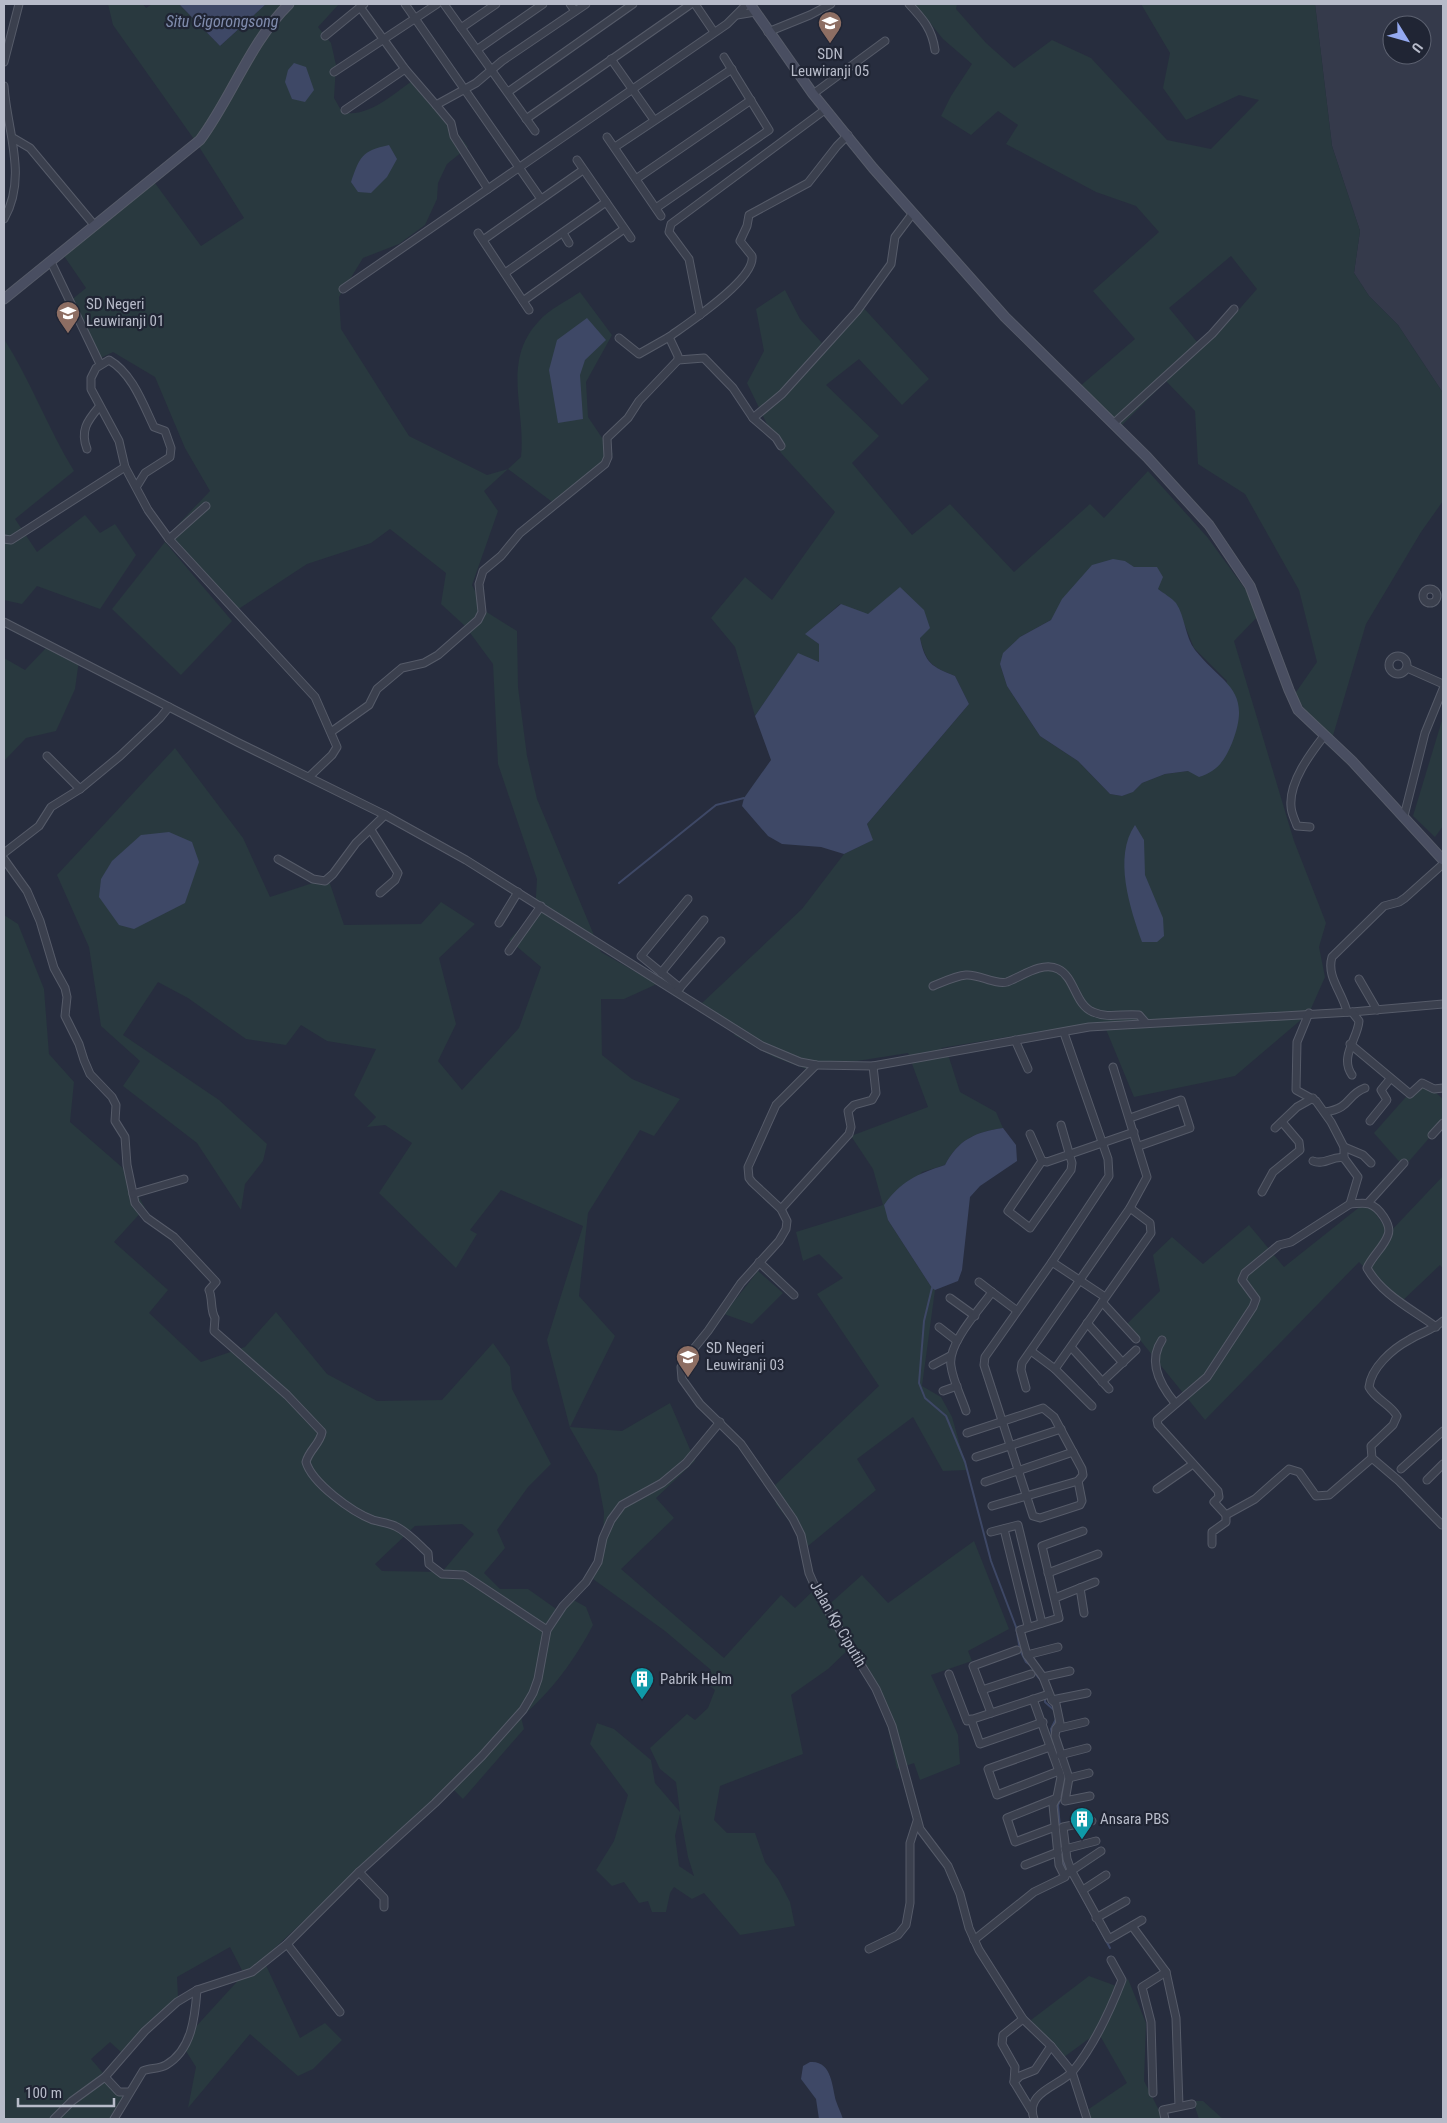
<svg xmlns="http://www.w3.org/2000/svg" width="1447" height="2123" font-family="'Roboto Condensed',sans-serif">
<rect width="100%" height="100%" fill="#272d3e"/>
<path fill="#353a4b" fill-rule="evenodd" d="M1315 4H1443V393L1398 325 1369 296 1354 273 1360 231 1332 146ZM1392 25H1422V55H1392Z"/>
<g fill="#29393f" fill-rule="evenodd">
<path d="M108 4H143L146 8 152 4H179L220 46 266 4H339L318 27 331 43 336 65 334 98 342 112C368 119 394 93 415 79L468 147 447 164 438 183 437 199 425 225 399 244 363 258 339 297 341 329 409 436 487 475 508 469 521 457C526 409 501 361 539 321 549 309 567 301 580 292L612 335 586 382 588 417 613 454 555 504 508 469 484 491 498 511 472 585 485 611 517 631 518 687 527 756 537 799 601 952 657 984 624 999H601L602 1055 632 1079 680 1099 654 1136 640 1130 588 1213 579 1296 615 1336 570 1427 622 1431 670 1403 695 1461 656 1498 674 1518 621 1569 724 1658 781 1595 795 1608 813 1591 824 1609 862 1575 888 1603 974 1541 1009 1629 968 1651 972 1661 931 1675 958 1735 960 1764 920 1780 914 1763 897 1769 882 1701 849 1649 828 1669 791 1695 803 1754 720 1786 714 1820 727 1833H755L765 1862 778 1879 790 1902 795 1926 740 1935 704 1893 692 1899 674 1887 670 1893 666 1912H652L648 1901 639 1903 624 1882 612 1886 596 1870 614 1841 628 1795 590 1744 597 1723 614 1729 651 1760 655 1783 680 1812 676 1782 660 1769 650 1748 687 1714 695 1720 708 1708 715 1690 704 1681 711 1670 665 1631 593 1579 602 1558 604 1512 597 1475 570 1428 547 1340 583 1226 501 1190 470 1230 477 1234 456 1268 379 1193 412 1143 385 1125 367 1127 376 1117 354 1095 376 1049 327 1041 301 1025 286 1045 246 1039 188 998 158 982 123 1035 219 1100 267 1144 263 1161 245 1184 241 1210 197 1143 123 1086 140 1061 101 1026 89 947 57 875 175 748 243 838 270 897 328 878 344 925 421 924 441 902 475 924 439 958 456 1024 438 1061 462 1090 519 1028 541 967 509 940 535 913 537 879 498 764 493 664 465 626 441 604 446 573 390 529 371 543 307 564 234 612 170 533 210 491 185 448 155 377 113 352 99 359 69 302 86 288 62 253 152 179 201 246 244 218 196 142 113 25ZM680 1814 688 1857 694 1876 679 1866 675 1836Z"/>
<path d="M915 4H957L956 9 986 43 1014 68 1052 40 1091 58 1167 140 1211 149 1259 100 1239 95 1186 120 1163 88 1170 53 1141 4H1315L1332 146 1360 231 1354 273 1369 296 1398 325 1443 393V501L1421 532 1366 624 1332 739 1313 720 1294 695 1317 662 1299 590 1245 494 1198 464 1195 411 1166 381 1121 426 1079 387 1135 339 1093 291 1159 232 1136 206 1096 192 1006 144 1018 125 998 111 971 135 941 116 951 96 972 64 943 39ZM1231 256 1257 289 1220 331 1202 348 1169 308Z"/>
<path d="M785 290 800 319 822 343 859 303 929 379 902 405 859 359 826 385 879 436 852 463 912 535 950 504 1014 572 1090 504 1104 518 1148 471 1208 538 1262 612 1234 641 1294 841 1326 923 1319 947 1325 977 1309 1013 1235 1076 1134 1097 1105 1027 1038 1032 941 1048 947 1051 960 1092 996 1112 1003 1128C975 1132 958 1140 945 1165L922 1172 888 1220 932 1288 935 1290 922 1386 941 1397 952 1417 967 1470 943 1471 913 1417 857 1459 876 1490 808 1546 776 1504 772 1488 879 1386 817 1294 843 1278 819 1254 803 1261 796 1232 883 1205 873 1169 851 1136 928 1107 908 1053 806 1069 774 1057 734 1035 738 1027 702 1003 802 909 844 854 872 840 867 824 969 704 955 676C932 667 926 663 920 638L840 604 806 634 819 644V662L798 654 755 716 735 647 711 618 745 577 772 600 835 512 781 453 747 383 764 351 756 309ZM1125 561 1176 604 1194 648 1227 681 1188 771 1165 774 1142 783 1134 791 1122 796 1110 794 1078 761 1040 736 1007 686 1000 664 1020 637 1051 620Z"/>
<path d="M4 339C31 381 48 429 74 471L15 519 37 552 85 515 100 533 115 524 136 555 100 609 37 586 22 604 4 600Z"/>
<polygon points="165,542 232,621 181,675 112,609"/>
<polygon points="46,648 79,660 75,689 56,731 26,738 4,761 4,658 25,670"/>
<polygon points="1443,717 1443,826 1435,837 1413,816"/>
<path d="M4 915 18 924 44 989 49 1054 74 1082 70 1122 124 1169 145 1208 114 1242 168 1290 149 1313 201 1362 245 1347 276 1312 327 1374 377 1401 442 1400 493 1343 510 1367 512 1389 551 1464 528 1487 497 1530 505 1548 484 1573 500 1589H528L559 1611 570 1598 586 1607 593 1625C576 1658 550 1694 521 1717L524 1729 463 1799 452 1788 409 1823 263 1959 300 2038 325 2023 342 2040 313 2069 298 2076 250 2034 188 2108 196 2067 181 2043 244 1974 230 1947 177 1977 178 1997 122 2053 110 2042 91 2059 128 2102 115 2119H4ZM462 1524 474 1534 442 1572 382 1571 375 1564 415 1526Z"/>
<polygon points="1421,1080 1443,1099 1443,1122 1404,1167 1374,1133"/>
<polygon points="1443,1176 1443,1269 1440,1265 1400,1303 1359,1262 1205,1420 1127,1324 1160,1291 1153,1255 1172,1237 1203,1264 1249,1225 1284,1267 1367,1201 1389,1233"/>
<polygon points="758,1271 783,1293 752,1324 724,1314"/>
<polygon points="1089,1976 1119,1987 1128,1979 1146,2023 1144,2081 1160,2112 1160,2119 1084,2119 1083,2113 1127,2083 1098,2032 1060,2060 1031,2020"/>
<polygon points="1193,2101 1203,2101 1223,2119 1199,2119"/>
</g>
<g fill="#3e4866">
<polygon points="179,4 266,4 220,46"/>
<polygon points="294,63 306,67 314,90 305,102 292,99 285,82 288,70"/>
<path d="M389 145 397 159 387 177 371 193 358 192 351 182C360 157 361 151 389 145Z"/>
<polygon points="587,318 606,340 585,360 580,375 583,419 558,423 549,370 557,340"/>
<path d="M1113 559 1125 561 1134 567H1157L1163 577 1158 589C1163 593 1172 598 1176 603 1185 616 1185 637 1195 650 1223 685 1253 689 1232 743 1225 760 1218 771 1199 777L1188 771 1165 774 1142 783 1133 792 1122 796 1110 794 1078 761 1040 736 1007 686 1000 664 1003 653 1020 637 1051 620 1062 599 1092 565Z"/>
<path d="M900 587 924 610 930 628 920 638C925 663 932 667 955 676L969 704 867 824 873 840 844 854 821 847 782 844 768 836 742 806 744 798 771 760 755 716 798 653 819 662V644L805 634 841 604 868 614Z"/>
<path d="M1135 825 1144 840 1145 875 1163 918 1164 936 1157 942H1142C1130 908 1113 857 1135 825Z"/>
<polygon points="169,832 192,842 199,862 185,903 134,929 119,925 99,897 101,879 112,861 141,835"/>
<path d="M1003 1128 1016 1145 1017 1161 980 1186 970 1197 962 1270 958 1281 935 1290 932 1288 888 1220 884 1205C901 1181 917 1174 945 1165 958 1140 975 1132 1003 1128Z"/>
<path d="M810 2062C832 2060 832 2087 836 2101 838 2107 841 2113 843 2119H819L816 2099 801 2079 803 2066Z"/>
</g>
<g fill="none" stroke-linecap="round" stroke-linejoin="round">
<g stroke="#3e4866" stroke-width="2">
<polyline points="619,883 716,805 744,798"/>
<polyline points="932,1288 924,1321 919,1383 925,1398 946,1416 965,1462 991,1561 1016,1627 1020,1650 1026,1662 1030,1665"/>
<polyline points="1035,1670 1034,1672 1042,1682"/>
<polyline points="1045,1689 1045,1702 1054,1710"/>
<polyline points="1055,1752 1051,1729 1056,1719"/>
<path d="M1061 1768C1066 1780 1064 1793 1058 1805L1063 1862 1110 1948"/>
</g>
<g stroke="#565b69" stroke-width="9">
<g id="minor">
<polyline points="405,4 541,199"/>
<polyline points="444,4 535,131"/>
<polyline points="570,4 575,11"/>
<polyline points="695,4 714,32"/>
<path d="M909 4C923 19 932 29 935 50"/>
<polyline points="360,7 405,69 436,105 476,83 502,61 586,4"/>
<polyline points="737,15 755,12"/>
<polyline points="461,28 496,4"/>
<polyline points="768,32 810,15 831,4"/>
<polyline points="325,36 364,4"/>
<polyline points="478,49 543,4"/>
<polyline points="611,59 654,120"/>
<polyline points="4,62 19,4"/>
<polyline points="334,72 437,4"/>
<path d="M4 86C7 131 28 177 4 219"/>
<polyline points="508,92 633,4"/>
<polyline points="813,94 885,41"/>
<polyline points="436,105 451,123 454,136 488,189"/>
<polyline points="345,110 405,69"/>
<polyline points="526,119 691,4"/>
<polyline points="607,137 661,216"/>
<polyline points="13,138 30,148 95,226"/>
<polyline points="615,147 732,69"/>
<polyline points="577,160 631,238"/>
<polyline points="636,179 751,100"/>
<polyline points="656,208 769,130 724,57"/>
<polyline points="478,233 529,310"/>
<polyline points="563,233 569,243"/>
<polyline points="483,240 583,170"/>
<polyline points="51,262 100,364"/>
<polyline points="505,273 606,202"/>
<polyline points="343,289 727,24 747,4"/>
<polyline points="523,301 624,229"/>
<polyline points="700,315 689,259 669,232 671,224 826,109"/>
<polyline points="619,338 639,354 669,337"/>
<polyline points="678,360 704,358 733,388 753,418 776,438 781,446"/>
<polyline points="753,418 782,394 857,311 891,264 895,237 913,213"/>
<polyline points="1113,424 1212,334 1234,309"/>
<path d="M87 449C80 431 87 421 99 407"/>
<path d="M137 486 145 473 170 457 171 448 165 431 154 427C143 404 132 373 109 360L96 368 91 378V389L119 441 125 467 148 510 169 539 315 697 337 747 332 755 309 777"/>
<polyline points="4,539 11,540 125,467"/>
<polyline points="169,539 206,506"/>
<circle cx="1430" cy="596" r="7"/>
<polyline points="4,622 237,742 385,815 466,860 762,1046 800,1062 816,1065 873,1066 1089,1027 1352,1012 1443,1004"/>
<circle cx="1398" cy="665" r="9"/>
<polyline points="1407,668 1443,684"/>
<path d="M331 732 369 705 377 689 402 668 424 663 438 655 478 620 482 612 479 584 483 571 501 556 520 533 605 464 608 457 607 438 628 418 639 401 678 360V356L669 337C687 324 756 279 752 256L740 241 747 226 749 215 808 183 837 146 848 135"/>
<polyline points="47,756 80,789"/>
<polyline points="1404,816 1425,733 1443,689"/>
<path d="M1310 827 1297 826C1295 820 1291 813 1291 806 1289 782 1310 754 1324 736"/>
<polyline points="371,830 398,873 395,880 380,893"/>
<polyline points="4,853 39,826 51,807 80,789 120,756 160,718 169,707"/>
<path d="M4 859 27 891 40 921 54 968 65 988 67 997 65 1016 79 1044 84 1060 90 1074 112 1097 116 1105 115 1121 125 1137 127 1165 135 1203 147 1218 174 1237 216 1282 209 1290C213 1299 210 1310 215 1318L214 1331 287 1395 322 1432C320 1444 309 1450 306 1462 312 1483 352 1512 373 1520 380 1522 388 1523 395 1526 408 1532 418 1544 428 1553L429 1564 442 1574 464 1575 547 1630"/>
<polyline points="278,859 313,879 325,881 333,874 356,843 385,815"/>
<polyline points="499,923 518,892"/>
<polyline points="509,951 541,906"/>
<polyline points="661,973 704,920"/>
<polyline points="1359,979 1377,1010"/>
<path d="M933 986C943 982 955 976 966 975 979 974 995 985 1007 982 1021 977 1042 961 1058 969 1075 977 1075 1005 1093 1012 1109 1019 1123 1013 1139 1015L1146 1023"/>
<polyline points="680,988 641,956 688,899"/>
<polyline points="677,991 721,941"/>
<path d="M1347 1012C1343 993 1326 977 1332 957L1384 906 1399 902 1405 898 1443 864"/>
<path d="M1352 1012 1359 1021C1358 1038 1339 1057 1352 1075"/>
<polyline points="1064,1033 1108,1159 1109,1176 1052,1262 985,1357 984,1365 1033,1516 1040,1518 1080,1505 1082,1501 1078,1481"/>
<polyline points="1015,1040 1028,1069"/>
<polyline points="1350,1044 1410,1094 1422,1083 1434,1089 1443,1088"/>
<polyline points="816,1065 776,1105 748,1167 749,1178 752,1182 781,1209 787,1221 786,1229 779,1241 741,1283 708,1331 687,1357 681,1367 682,1379 700,1404 741,1444 793,1519 801,1535 809,1573 820,1598 876,1689 892,1726 920,1829 948,1866 960,1894 969,1928 979,1950 1023,2019 1051,2046 1072,2072 1087,2119"/>
<path d="M1325 1112C1352 1108 1346 1095 1365 1088"/>
<polyline points="1130,1118 1181,1100 1190,1128 1139,1146"/>
<polyline points="1370,1121 1387,1100 1381,1090 1390,1079"/>
<polyline points="1275,1128 1297,1107 1313,1098"/>
<polyline points="1030,1134 1042,1161 1047,1162 1134,1132"/>
<polyline points="1432,1135 1443,1123"/>
<polyline points="1344,1147 1363,1155 1371,1163"/>
<polyline points="1042,1161 1008,1211 1030,1228 1071,1170 1072,1163 1061,1125"/>
<path d="M1313 1161C1324 1166 1333 1155 1344 1158"/>
<polyline points="1262,1192 1273,1172 1300,1150 1299,1142 1282,1122"/>
<polyline points="133,1194 184,1179"/>
<polyline points="1368,1203 1404,1163"/>
<path d="M1350 1204C1356 1204 1363 1202 1369 1204 1379 1207 1392 1225 1388 1235 1384 1247 1372 1256 1367 1268 1382 1295 1412 1309 1436 1327"/>
<polyline points="781,1209 849,1134 851,1127 848,1111 854,1105 872,1100 876,1093 873,1066"/>
<polyline points="759,1262 794,1295"/>
<polyline points="1052,1262 1105,1297"/>
<polyline points="979,1282 992,1292"/>
<polyline points="950,1298 975,1316"/>
<polyline points="1102,1302 1136,1339"/>
<polyline points="1087,1323 1123,1363"/>
<polyline points="939,1327 957,1341"/>
<path d="M1162 1340C1147 1362 1160 1385 1175 1403"/>
<polyline points="1071,1347 1109,1389"/>
<polyline points="1031,1351 1055,1369 1092,1406"/>
<polyline points="933,1365 950,1356"/>
<polyline points="1055,1369 1151,1233 1150,1223 1130,1208"/>
<polyline points="1102,1382 1136,1350"/>
<polyline points="1026,1388 1021,1370 1022,1363 1130,1208 1147,1177 1113,1067"/>
<polyline points="943,1391 957,1386"/>
<path d="M966 1411C961 1396 953 1381 951 1366 947 1344 980 1309 992 1292L1016 1310"/>
<polyline points="967,1433 1043,1408 1054,1417 1082,1469 1083,1475 1078,1481 992,1506"/>
<polyline points="976,1457 1061,1429"/>
<polyline points="1401,1469 1443,1431"/>
<polyline points="1427,1480 1443,1464"/>
<polyline points="985,1482 1073,1452"/>
<polyline points="1157,1489 1193,1464"/>
<polyline points="1226,1515 1214,1502 1219,1497 1218,1491 1158,1425 1157,1420 1207,1377 1253,1307 1256,1299 1242,1280 1245,1273 1279,1245 1291,1242 1350,1204 1358,1177 1344,1158 1344,1147 1331,1122 1316,1101 1296,1090 1297,1042 1309,1013"/>
<path d="M1442 1525 1399 1481 1372 1458 1371 1446 1393 1425 1397 1416C1390 1404 1376 1400 1369 1387 1371 1368 1392 1349 1409 1340 1420 1333 1433 1330 1443 1321"/>
<polyline points="1004,1529 1028,1626"/>
<polyline points="1083,1531 1042,1546 1059,1618 1020,1630 1027,1655 1043,1677 1052,1700 1056,1704 1060,1723 1056,1729 1055,1736 1069,1778 1065,1801 1090,1796"/>
<polyline points="991,1532 1018,1525 1042,1623"/>
<polyline points="1212,1544 1212,1532 1226,1522 1226,1515 1255,1499 1289,1469 1299,1472 1316,1496 1329,1495 1372,1458"/>
<polyline points="1048,1573 1098,1554"/>
<polyline points="1080,1588 1084,1613"/>
<polyline points="1055,1598 1095,1582"/>
<polyline points="1027,1655 1058,1647"/>
<polyline points="949,1674 967,1721 1049,1694"/>
<polyline points="1043,1677 1070,1671"/>
<polyline points="982,1690 1031,1674"/>
<polyline points="1052,1700 1087,1693"/>
<polyline points="991,1713 973,1666 1017,1650"/>
<polyline points="971,1719 980,1744 1043,1722"/>
<polyline points="1056,1729 1085,1722"/>
<polyline points="1050,1747 988,1769 997,1795 1059,1771"/>
<polyline points="1060,1755 1087,1748"/>
<polyline points="1069,1778 1089,1773"/>
<polyline points="1092,1821 1063,1827 1067,1859 1071,1870 1109,1939 1142,1920"/>
<polyline points="1055,1827 1015,1842 1007,1818 1057,1798"/>
<polyline points="1065,1849 1096,1841"/>
<polyline points="1025,1865 1058,1852"/>
<polyline points="359,1872 384,1898 384,1907"/>
<polyline points="1068,1873 1101,1851"/>
<polyline points="1083,1890 1106,1875"/>
<polyline points="1096,1918 1126,1901"/>
<polyline points="1132,1926 1166,1972 1176,2018 1179,2106"/>
<polyline points="974,1940 1034,1892 1065,1877 1059,1865 1053,1805 1057,1797 1061,1777 1033,1699"/>
<polyline points="287,1944 340,2012"/>
<polyline points="869,1949 898,1935 906,1925 910,1903 910,1843 917,1821"/>
<polyline points="105,2077 119,2092 129,2092"/>
<polyline points="1014,2082 1015,2067 1002,2044 1003,2035 1023,2019"/>
<polyline points="1153,2093 1151,2022 1142,1987 1166,1972"/>
<polyline points="1031,2110 1014,2082 1020,2076 1035,2070 1051,2046"/>
<polyline points="54,2119 72,2101 105,2077 145,2031 177,2002 197,1990 252,1972 287,1944 359,1872 435,1803 482,1756 523,1710 533,1693 538,1679 547,1630 563,1606 586,1582 598,1562 603,1538 611,1520 622,1505 662,1483 686,1463 720,1422"/>
<path d="M114 2119 143 2071C150 2068 159 2069 166 2065 192 2050 195 2017 197 1990"/>
<path d="M1034 2119C1024 2092 1060 2086 1073 2071 1095 2044 1110 2011 1122 1980L1111 1960"/>
<polyline points="1165,2119 1163,2110 1192,2104"/>
</g>
</g>
<g stroke="#565b69" stroke-width="11">
<g id="secondary">
<polyline points="750,4 813,94 873,168 1005,317 1147,457 1209,525 1250,586 1289,690 1298,710 1352,761 1443,860"/>
<path d="M4 299 200 140C232 97 250 42 289 4"/>
</g>
</g>
<use href="#minor" stroke="#3b404e" stroke-width="7"/>
<use href="#secondary" stroke="#494e61" stroke-width="9"/>
</g>
<defs>
<g id="school-pin" transform="scale(1.25)"><path d="M0 17L-7.5 6A9.5 9.5 0 1 1 7.5 6Z" fill="#8d6e63" stroke="#202534"/><path d="M0-5L7-2L0 1L-7-2ZM-4 1L0 2.5L4 1V4Q0 6-4 4Z" fill="#fff"/></g>
<g id="building-pin" transform="scale(1.25)"><path d="M0 17L-7.5 6A9.5 9.5 0 1 1 7.5 6Z" fill="#0f9aa8" stroke="#202534"/><path d="M-4-6H4V6H1V3H-1V6H-4ZM-2.5-4.3h1.7v1.8h-1.7ZM.8-4.3h1.7v1.8H.8ZM-2.5-1h1.7V.8h-1.7ZM.8-1h1.7V.8H.8Z" fill="#fff"/></g>
</defs>
<g fill-rule="evenodd">
<use href="#school-pin" x="830" y="23"/>
<use href="#school-pin" x="68" y="313"/>
<use href="#school-pin" x="688" y="1357"/>
<use href="#building-pin" x="642" y="1679"/>
<use href="#building-pin" x="1082" y="1819"/>
</g>
<g text-anchor="middle" dominant-baseline="central" stroke-width="4.5" stroke-linejoin="round" paint-order="stroke">
<g font-size="15" fill="#b7bbc9" stroke="#202534" text-anchor="start">
<text x="830" y="54" text-anchor="middle">SDN<tspan x="830" dy="17">Leuwiranji 05</tspan></text>
<text x="86" y="304">SD Negeri<tspan x="86" dy="17">Leuwiranji 01</tspan></text>
<text x="706" y="1348">SD Negeri<tspan x="706" dy="17">Leuwiranji 03</tspan></text>
<text x="660" y="1679">Pabrik Helm</text>
<text x="1100" y="1819">Ansara PBS</text>
</g>
<g font-size="15" fill="#b7bbc9" stroke="#202534">
<text transform="translate(838 1624) rotate(60)">Jalan Kp Ciputih</text>
</g>
<g font-size="16" font-style="italic" fill="#818dae" stroke="#202534">
<text x="222" y="21">Situ Cigorongsong</text>
</g>
</g>
<rect width="1447" height="2123" fill="none" stroke="#b7bbc9" stroke-width="10"/>
<g transform="translate(1407 40) rotate(127)"><circle r="24" fill="#202534" stroke="#5c6170"/>
<path d="M0-4L9 19L0 12L-9 19Z" fill="#94a9f1"/>
<text y="-8" font-size="14" font-weight="bold" text-anchor="middle" fill="#b7bbc9">U</text>
</g>
<path d="M18 2098v8h96v-8" fill="none" stroke="#b7bbc9" stroke-width="2.5"/>
<text x="25" y="2098" font-size="15" fill="#b7bbc9" stroke="#202534" stroke-width="4" paint-order="stroke">100 m</text>
</svg>
